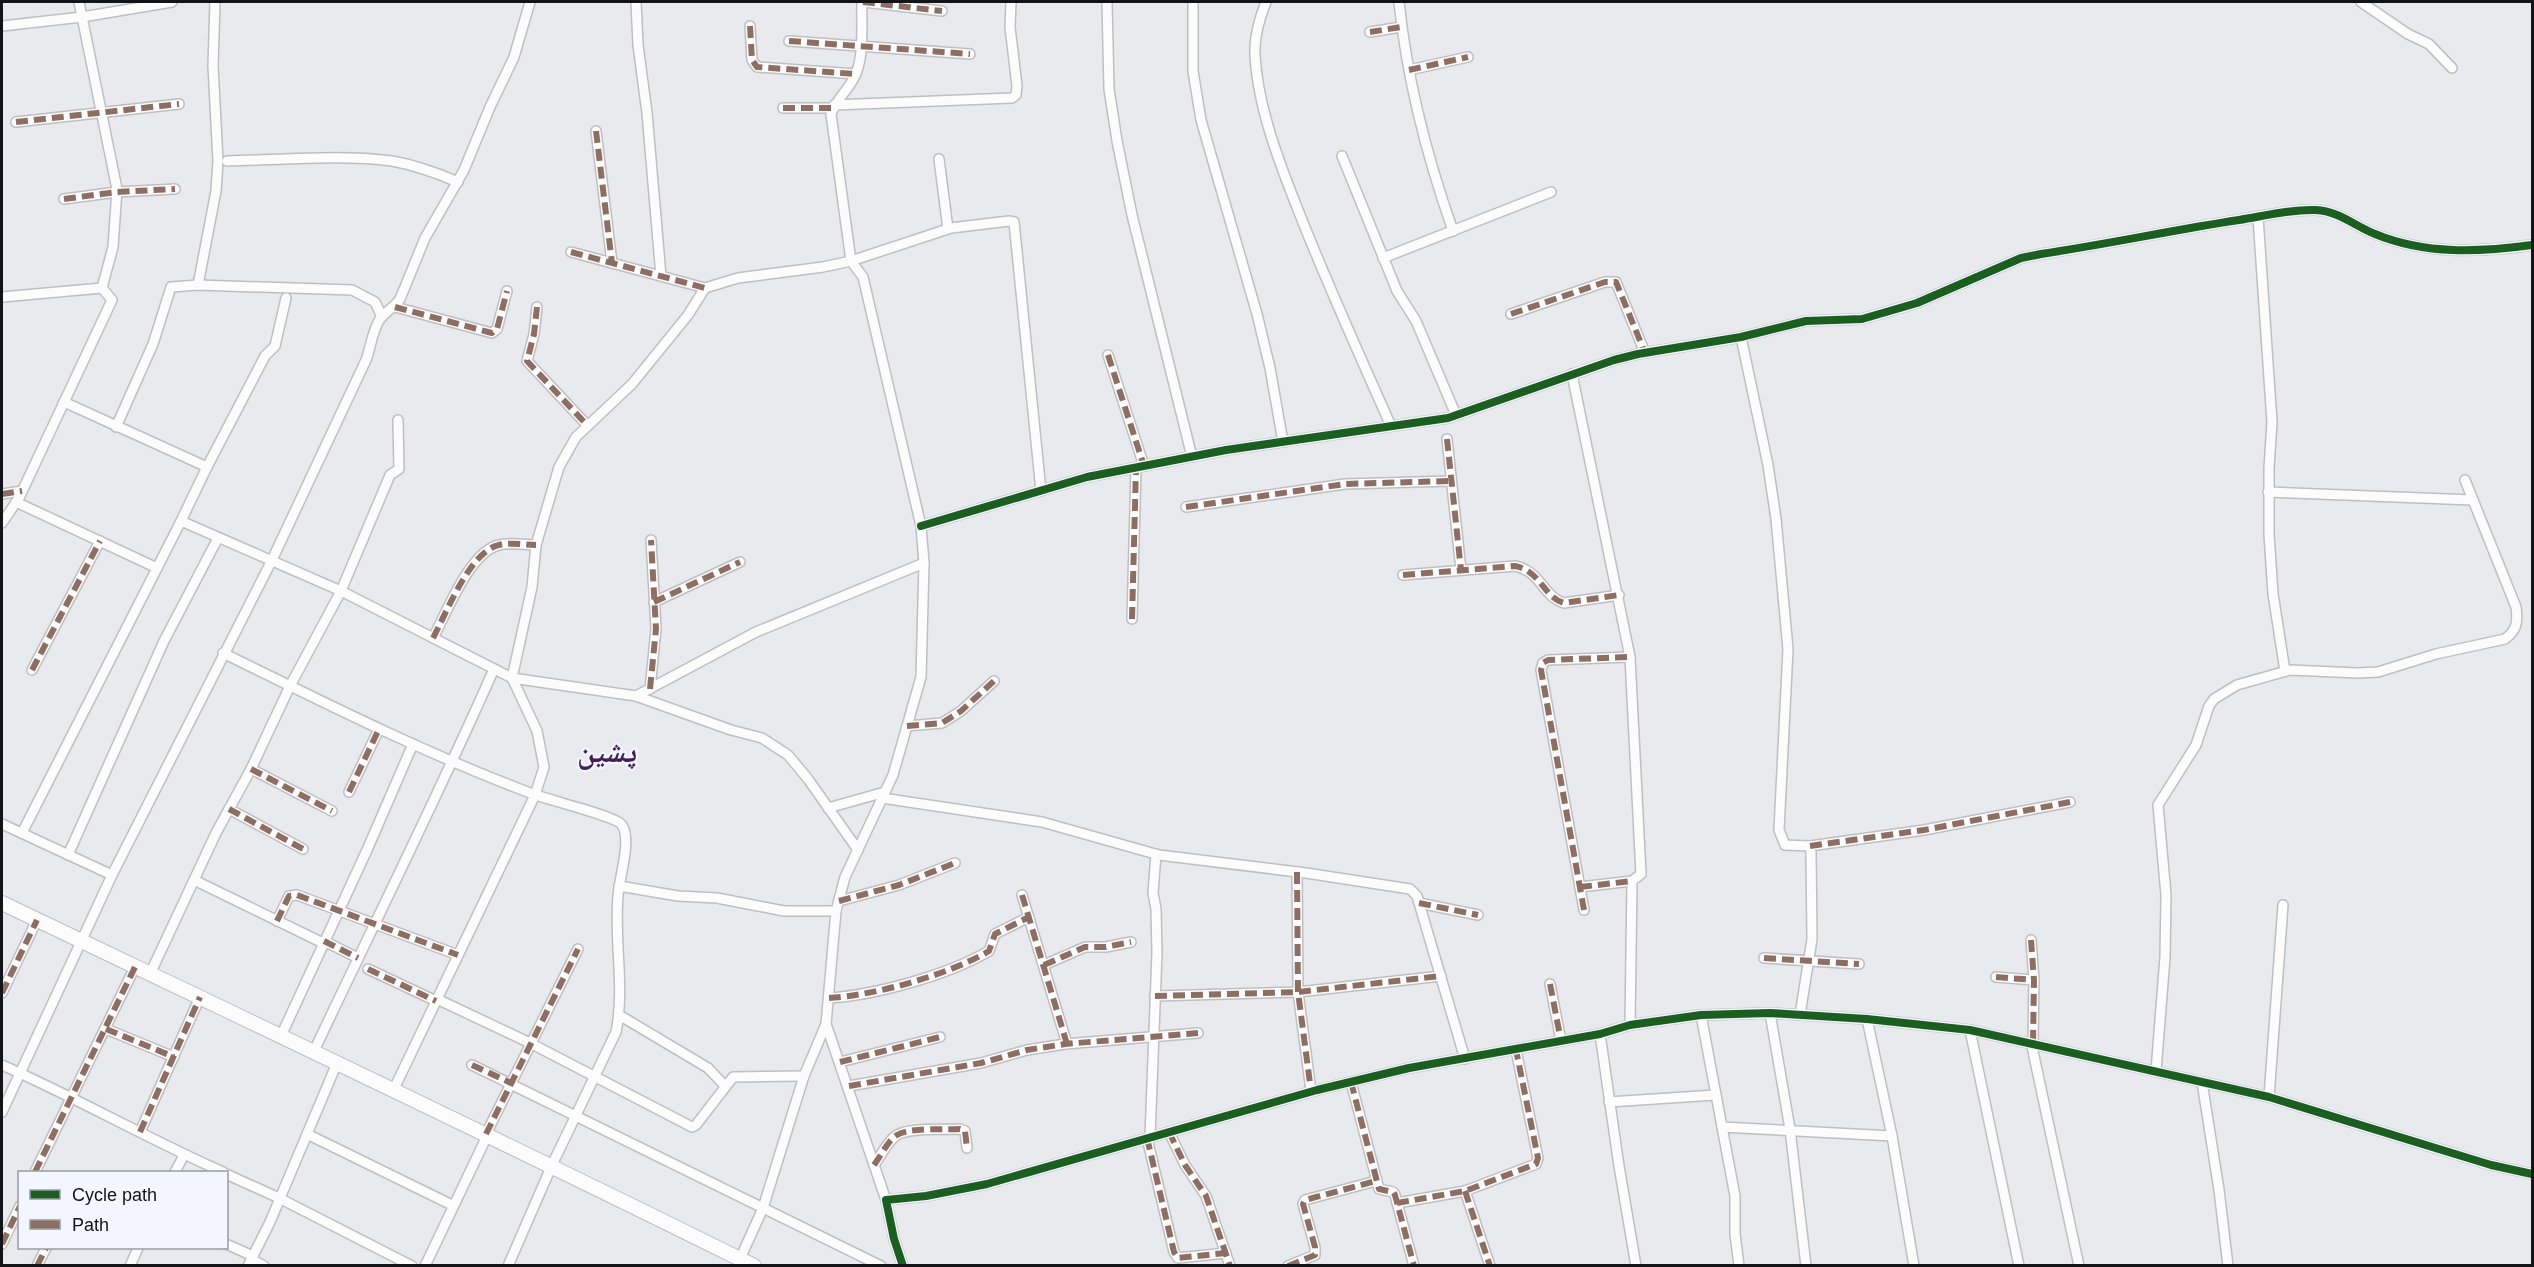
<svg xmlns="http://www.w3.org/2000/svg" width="2534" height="1267" font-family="Arial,'Noto Naskh Arabic',sans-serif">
<rect width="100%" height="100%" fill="#e9eaee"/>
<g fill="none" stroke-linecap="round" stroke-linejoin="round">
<g stroke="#bebfc2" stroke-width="12">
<g id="street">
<polyline points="79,2 117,189 113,247 102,288"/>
<polyline points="636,2 638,45 647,113 661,276"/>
<path d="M862 2C861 25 865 57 854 78 847 91 836 100 831 114L851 261 863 277 921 526 924 563 921 677 893 775 845 877 836 911 826 1024 886 1200"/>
<polyline points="863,2 942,11"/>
<polyline points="1107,2 1109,89 1117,141 1132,215 1192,457"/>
<polyline points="1193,2 1193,71 1201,120 1257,314 1270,368 1283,442"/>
<path d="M1266 2C1260 17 1254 38 1255 55 1258 112 1283 172 1304 225 1331 292 1361 359 1391 426"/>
<path d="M1399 2C1407 80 1427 157 1453 231"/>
<polyline points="2361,2 2408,34 2429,44 2452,68"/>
<polyline points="2,26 82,17 172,2"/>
<polyline points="750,26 752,60 757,67 856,74"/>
<polyline points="1370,32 1401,27"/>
<polyline points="789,41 970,54"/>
<polyline points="1409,70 1468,57"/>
<polyline points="834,105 1012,98 1016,95 1017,86 1010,27 1011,2"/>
<polyline points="783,108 834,108"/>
<polyline points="16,122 179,104"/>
<polyline points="596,131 612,263"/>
<polyline points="1342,156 1397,291 1416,321 1456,415"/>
<polyline points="939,159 948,229"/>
<path d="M227 161C279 160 341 154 392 161 415 165 437 173 458 182"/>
<polyline points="64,199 117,192 175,189"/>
<polyline points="2258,217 2272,422 2269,468 2269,534 2273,594 2285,671"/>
<polyline points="571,252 705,288"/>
<polyline points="1383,258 1551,192"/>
<polyline points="198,285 216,191 218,161 213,66 215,2"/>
<polyline points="2,297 102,288 112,300 19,498 2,523"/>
<polyline points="395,307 492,333 497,329 507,291"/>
<polyline points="537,307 534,334 527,361 587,425"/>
<polyline points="1511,314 1605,282 1616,282 1645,353"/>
<polyline points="1741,337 1768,465 1776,519 1788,649 1779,830 1785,845 1810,846 1811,852 1812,939 1800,1015"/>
<polyline points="1108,355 1144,466"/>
<polyline points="1572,374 1630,657 1641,874 1632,881 1630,1025"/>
<polyline points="64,402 207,467 181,521 341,591 512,678 636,696 756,632 924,563"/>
<polyline points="116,427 153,344 171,287 198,285 352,290 375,302 382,317"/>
<polyline points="1447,439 1461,570"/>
<polyline points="207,467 265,356 275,346 286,298"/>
<polyline points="2268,492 2473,500"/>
<polyline points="2,494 22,491"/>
<polyline points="16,502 157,568"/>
<polyline points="1186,507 1345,484 1451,481"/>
<path d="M921 526 1087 477 1226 450 1448 418 1614 360 1638 354 1741 337 1806 321 1862 319 1917 303 2021 258 2041 254C2108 244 2173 230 2239 220 2264 216 2291 209 2316 210 2338 211 2355 226 2375 234 2426 255 2480 252 2532 245"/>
<path d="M1403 575 1515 566C1541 571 1543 597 1564 603L1619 595"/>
<polyline points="654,602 740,562"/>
<polyline points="1132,619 1136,468"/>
<path d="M433 638C446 614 470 551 499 545 510 542 524 545 536 545"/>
<path d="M223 653C325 703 426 754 533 794 548 800 616 816 622 825 632 840 619 878 618 896 614 942 625 987 616 1032L552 1165 508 1266"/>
<polyline points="32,670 100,541"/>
<polyline points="650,689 656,629 651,540"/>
<polyline points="636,696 731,730 762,738 788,755 808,779 858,850"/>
<polyline points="907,726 942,723 961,711 994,681"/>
<polyline points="251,769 332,811"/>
<polyline points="349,792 379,729"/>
<polyline points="882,798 1042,822 1159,855 1306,873 1410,889 1417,896 1419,903 1465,1059"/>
<polyline points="828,808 885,792"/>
<polyline points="229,809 303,849"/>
<polyline points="2,824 112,875"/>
<polyline points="22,833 181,521"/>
<polyline points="1810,846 1924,830 2070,802"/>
<polyline points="68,855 164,641 218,538"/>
<polyline points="1297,872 1298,992 1311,1091"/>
<polyline points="194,880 323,943"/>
<polyline points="619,886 678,896 717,898 784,911 836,911"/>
<polyline points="1580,887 1632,881"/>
<polyline points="1022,895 1067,1044"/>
<polyline points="839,901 899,885 955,863"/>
<polyline points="1419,903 1478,915"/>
<polyline points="1584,910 1541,670 1543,663 1548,660 1630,657"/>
<polyline points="277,921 289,896 297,895 458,955"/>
<polyline points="2031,940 2034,980 2033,1042"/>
<polyline points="324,941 358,958"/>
<polyline points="1764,958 1859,964"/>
<polyline points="1044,965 1085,947 1106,947 1131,942"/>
<polyline points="368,969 436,1001"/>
<polyline points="150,974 216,833 251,769 290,686 341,591 390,475 399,469 398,420"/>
<polyline points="1996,977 2034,980"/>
<polyline points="1550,984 1561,1041"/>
<polyline points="2,993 37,920"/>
<polyline points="1155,996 1298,992 1441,976"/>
<path d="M829 998C876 995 948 975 989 951L995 934 1029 917"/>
<polyline points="437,999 530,1043 692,1127 696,1125 733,1077 804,1076"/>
<polyline points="1770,1013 1790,1129 1806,1266"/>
<polyline points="619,1015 708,1068 725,1086"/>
<polyline points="1701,1015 1735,1196 1735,1234 1739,1266"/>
<polyline points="1867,1019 1892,1136 1914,1266"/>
<polyline points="106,1029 174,1057"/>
<polyline points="1970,1030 2019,1266"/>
<polyline points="1600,1034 1619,1166 1636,1266"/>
<polyline points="281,1036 367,850 413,744"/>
<polyline points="2031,1042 2079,1266"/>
<path d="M314 1051C374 924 437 798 494 669"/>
<polyline points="840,1062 940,1037"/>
<path d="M2 1065C77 1098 148 1139 223 1172"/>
<polyline points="472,1065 881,1266"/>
<path d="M2156 1071 2165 957 2166 895 2158 805 2196 745 2209 706 2214 699 2237 685 2290 670 2358 673 2378 672 2436 654 2505 639C2517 630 2518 622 2516 607L2465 480"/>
<polyline points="1351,1082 1379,1189 1393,1192 1395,1195 1414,1266"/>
<polyline points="2202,1082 2219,1190 2228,1266"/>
<polyline points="849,1086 981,1063 1027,1050 1065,1044 1198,1033"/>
<polyline points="393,1091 535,795 544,767 537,731 512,678 532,587 536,545 559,467 576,437 632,384 688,315 705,288 738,278 823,267 851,261 951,228 1009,221 1014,222 1041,491"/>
<polyline points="2269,1097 2283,905"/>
<polyline points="1609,1102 1715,1095"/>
<path d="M2 1112 112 875 272 560 366 360C371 347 372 331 380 319 386 311 395 307 400 299L425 238 464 170 490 107 514 57 530 2"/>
<polyline points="1722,1127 1892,1136"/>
<polyline points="140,1132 200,997"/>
<polyline points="1169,1132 1185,1165 1206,1196 1230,1266"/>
<polyline points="307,1134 452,1205"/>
<polyline points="486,1134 578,949"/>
<polyline points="1150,1137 1157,953 1156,909 1153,893 1156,854"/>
<polyline points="1147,1138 1174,1252 1178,1258 1226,1253"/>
<path d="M874 1165C881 1156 888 1140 897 1135 910 1127 944 1130 960 1129L965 1131 967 1148"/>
<polyline points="35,1172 135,967"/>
<polyline points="175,1172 184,1155"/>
<polyline points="226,1174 279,1198 412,1266"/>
<polyline points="1465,1191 1490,1266"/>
<polyline points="1397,1203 1465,1191 1536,1164 1538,1158 1516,1050"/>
<polyline points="2,1244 20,1206"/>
<polyline points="226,1244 253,1256"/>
<polyline points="251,1259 264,1266"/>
<polyline points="740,1259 763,1208 804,1076 826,1024"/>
<polyline points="37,1266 46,1248"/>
<polyline points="130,1266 138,1248"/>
<polyline points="248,1266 270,1222 337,1063"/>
<polyline points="425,1266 488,1134"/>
<polyline points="903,1266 894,1239 886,1200 926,1196 987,1184 1317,1090 1409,1068 1600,1034 1630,1025 1701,1015 1770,1013 1867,1019 1970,1030 2269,1097 2491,1165 2532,1174"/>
<polyline points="1288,1266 1315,1255 1315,1247 1303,1204 1305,1200 1376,1181"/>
</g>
</g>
<g stroke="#bebfc2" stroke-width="16">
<path id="primary" d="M2 903C253 1023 505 1142 754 1266"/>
</g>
<use href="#street" stroke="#fcfcfc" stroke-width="9"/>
<use href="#primary" stroke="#fcfcfc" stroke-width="14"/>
<g stroke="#8d6e63" stroke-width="6" stroke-dasharray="12 6" stroke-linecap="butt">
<polyline points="863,2 942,11"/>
<polyline points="750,26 752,60 757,67 856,74"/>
<polyline points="1370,32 1401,27"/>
<polyline points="789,41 970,54"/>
<polyline points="1409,70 1468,57"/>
<polyline points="783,108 834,108"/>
<polyline points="16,122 179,104"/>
<polyline points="596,131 612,263"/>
<polyline points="64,199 117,192 175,189"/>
<polyline points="571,252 705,288"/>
<polyline points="395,307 492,333 497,329 507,291"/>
<polyline points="537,307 534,334 527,361 587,425"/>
<polyline points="1511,314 1605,282 1616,282 1645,353"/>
<polyline points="1108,355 1144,466"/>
<polyline points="1447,439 1461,570"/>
<polyline points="2,494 22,491"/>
<polyline points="1186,507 1345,484 1451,481"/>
<path d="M1403 575 1515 566C1541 571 1543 597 1564 603L1619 595"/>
<polyline points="654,602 740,562"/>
<polyline points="1132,619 1136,468"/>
<path d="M433 638C446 614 470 551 499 545 510 542 524 545 536 545"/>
<polyline points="32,670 100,541"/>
<polyline points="650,689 656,629 651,540"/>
<polyline points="907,726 942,723 961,711 994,681"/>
<polyline points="251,769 332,811"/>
<polyline points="349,792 379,729"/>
<polyline points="229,809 303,849"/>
<polyline points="1810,846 1924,830 2070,802"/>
<polyline points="1297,872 1298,992 1311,1091"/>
<polyline points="1580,887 1632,881"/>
<polyline points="1022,895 1067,1044"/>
<polyline points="839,901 899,885 955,863"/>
<polyline points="1419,903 1478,915"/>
<polyline points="1584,910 1541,670 1543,663 1548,660 1630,657"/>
<polyline points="277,921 289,896 297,895 458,955"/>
<polyline points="2031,940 2034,980 2033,1042"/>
<polyline points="324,941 358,958"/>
<polyline points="1764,958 1859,964"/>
<polyline points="1044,965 1085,947 1106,947 1131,942"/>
<polyline points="368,969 436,1001"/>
<polyline points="1996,977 2034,980"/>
<polyline points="1550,984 1561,1041"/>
<polyline points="2,993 37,920"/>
<polyline points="1155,996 1298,992 1441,976"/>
<path d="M829 998C876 995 948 975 989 951L995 934 1029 917"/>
<polyline points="106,1029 174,1057"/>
<polyline points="840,1062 940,1037"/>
<polyline points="472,1065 511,1083"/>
<polyline points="1351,1082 1379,1189 1393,1192 1395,1195 1414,1266"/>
<polyline points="849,1086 981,1063 1027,1050 1065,1044 1198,1033"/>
<polyline points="140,1132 200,997"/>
<polyline points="1169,1132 1185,1165 1206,1196 1230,1266"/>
<polyline points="486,1134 578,949"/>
<polyline points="1147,1138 1174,1252 1178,1258 1226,1253"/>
<path d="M874 1165C881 1156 888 1140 897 1135 910 1127 944 1130 960 1129L965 1131 967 1148"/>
<polyline points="35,1172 135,967"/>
<polyline points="1465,1191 1490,1266"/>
<polyline points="1397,1203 1465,1191 1536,1164 1538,1158 1516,1050"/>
<polyline points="2,1244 20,1206"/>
<polyline points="37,1266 46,1248"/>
<polyline points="1288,1266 1315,1255 1315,1247 1303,1204 1305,1200 1376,1181"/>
</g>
<g stroke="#f3f6fe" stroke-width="11">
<g id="cycleway">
<path d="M921 526 1087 477 1226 450 1448 418 1614 360 1638 354 1741 337 1806 321 1862 319 1917 303 2021 258 2041 254C2108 244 2173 230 2239 220 2264 216 2291 209 2316 210 2338 211 2355 226 2375 234 2426 255 2480 252 2532 245"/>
<polyline points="903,1266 894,1239 886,1200 926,1196 987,1184 1317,1090 1409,1068 1600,1034 1630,1025 1701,1015 1770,1013 1867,1019 1970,1030 2269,1097 2491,1165 2532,1174"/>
</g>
</g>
<use href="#cycleway" stroke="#1b5e20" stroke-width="8"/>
</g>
<g text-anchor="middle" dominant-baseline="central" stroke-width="4.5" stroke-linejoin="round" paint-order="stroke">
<g font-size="30" font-weight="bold" fill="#421f56" stroke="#f3f6fe">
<text x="607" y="751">پشین</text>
</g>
</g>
<rect width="2534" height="1267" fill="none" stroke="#131417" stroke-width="6"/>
<rect x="18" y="1171" width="210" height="78" fill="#f3f6fe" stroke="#999ca2" stroke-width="1.5"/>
<rect x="30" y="1190" width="30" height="9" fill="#1b5e20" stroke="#999ca2" stroke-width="1.5"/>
<text x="72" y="1201" font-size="18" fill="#131417">Cycle path</text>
<rect x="30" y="1220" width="30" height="9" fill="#8d6e63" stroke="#999ca2" stroke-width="1.5"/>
<text x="72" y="1231" font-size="18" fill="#131417">Path</text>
</svg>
